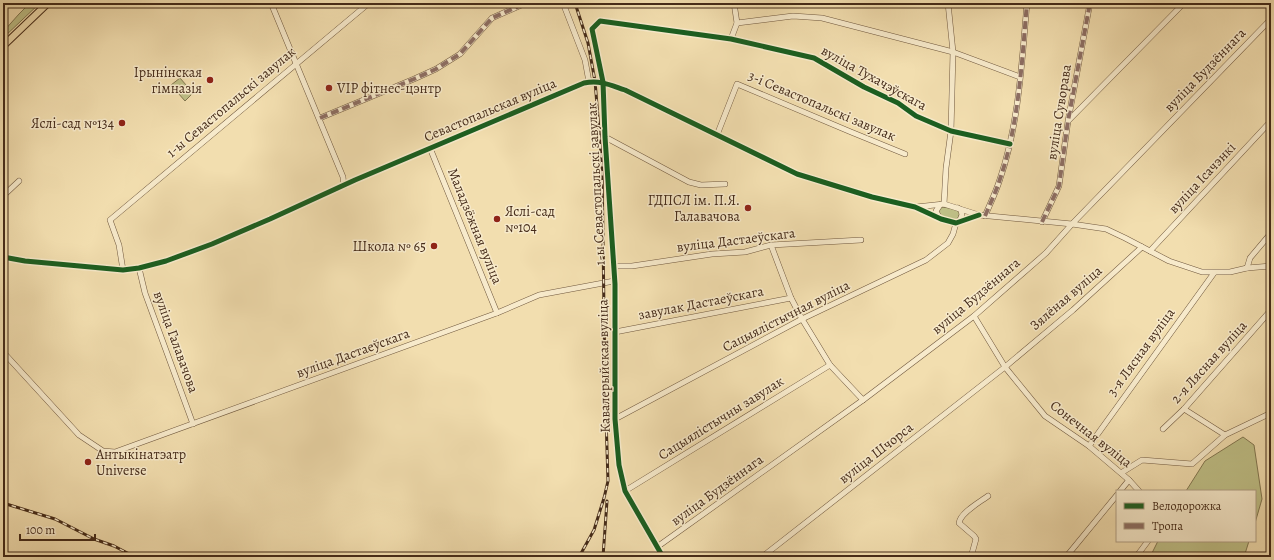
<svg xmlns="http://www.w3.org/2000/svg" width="1274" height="560" font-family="Alegreya,serif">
<rect width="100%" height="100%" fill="#f2deaf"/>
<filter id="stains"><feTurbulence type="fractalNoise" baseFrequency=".005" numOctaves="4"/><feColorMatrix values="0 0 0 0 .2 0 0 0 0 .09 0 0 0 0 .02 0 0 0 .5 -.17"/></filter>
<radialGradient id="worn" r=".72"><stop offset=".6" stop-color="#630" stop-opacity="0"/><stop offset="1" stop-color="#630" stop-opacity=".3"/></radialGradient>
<g fill="#bfc087" stroke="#827650">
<polygon points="30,3 40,3 3,38 3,32 19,14"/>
<polygon points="180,78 193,93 185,101 171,85"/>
<polygon points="942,207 957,209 960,213 957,220 955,220 942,218 938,211"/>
<polygon points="1243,437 1254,445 1262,499 1255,523 1255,491 1186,491 1205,461"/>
<polygon points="1158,541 1249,541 1244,557 1156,557 1152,553"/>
</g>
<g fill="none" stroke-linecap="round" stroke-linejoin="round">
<g stroke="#70583e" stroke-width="6">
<g id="minor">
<polyline points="271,3 343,177 344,186"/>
<polyline points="563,3 585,60 589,82"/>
<polyline points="737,23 793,16 822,18 953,52 1020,77"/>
<polyline points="731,39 737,23 734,3"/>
<polyline points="320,118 414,79 436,69 460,54 492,18 526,3"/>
<polyline points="1069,120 1184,3"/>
<polyline points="717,135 737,84 851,132 905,154"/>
<polyline points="605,137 689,182 701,185 725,184"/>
<polyline points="430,148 497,313"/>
<polyline points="3,196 19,181"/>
<polyline points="944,204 946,168 951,131 953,52 948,3"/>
<polyline points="916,207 944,204 979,215 1072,224 1106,229 1125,238 1169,261 1202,272 1230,272 1247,268 1271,266"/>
<path d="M985 216C990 204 996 192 1000 179 1019 124 1022 60 1027 3"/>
<polyline points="940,219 936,211 940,205"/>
<polyline points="1042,222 1059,186 1068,121 1090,3"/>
<polyline points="771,245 791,298 802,319 830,365 863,400"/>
<polyline points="1150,251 1271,121"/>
<path d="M3 257 25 261 123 270 139 268 166 261 212 244 270 219 355 180 584 83C601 80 610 85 625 90L797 174 872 197 915 207 941 219 956 223 979 215"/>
<polyline points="614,266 632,266 712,254 745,252 771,245 861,240"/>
<polyline points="139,268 145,293 193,424"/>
<polyline points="1247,268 1250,258 1271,233"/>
<polyline points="123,270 119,245 110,220 369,3"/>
<polyline points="974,316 1005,367 1045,416 1089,446 1129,480 1139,491"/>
<polyline points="615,332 791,298"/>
<polyline points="3,352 79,435 103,451 115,452 497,313 539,295 614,281"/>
<polyline points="1184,409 1225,435"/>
<polyline points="615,419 802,319 926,260 948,243 953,234 956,223 960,220 962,215 961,210 958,208"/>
<polyline points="1163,429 1184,409 1271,310"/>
<polyline points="1089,446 1214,273"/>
<polyline points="1121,473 1142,460 1192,464 1225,435 1271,413"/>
<polyline points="625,491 830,365"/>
<polyline points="1120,491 1129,480"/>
<polyline points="657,547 863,400 974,316 1046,253 1072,224 1271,19"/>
<polyline points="663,557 625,491 619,465 615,419 615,284 605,137 603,82 592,29 600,21 731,39 814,58 864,87 898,103 916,116 951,131 1010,144"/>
<polyline points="762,557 1005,367 1073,310 1142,247"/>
<path d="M971 557 976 539 974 536 959 523C960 513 980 502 988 496"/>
<polyline points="1066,557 1117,495"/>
<polyline points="1136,557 1148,541"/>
</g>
</g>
<g stroke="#452b19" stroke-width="8">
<polyline id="major" points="3,46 48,3"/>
</g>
<use href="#minor" stroke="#f7eacb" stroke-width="5"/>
<use href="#major" stroke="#f2deaf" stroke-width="6"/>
<g stroke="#452b19" stroke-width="3">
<g id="rail">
<polyline points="575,3 588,43 595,81 602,166 605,385 608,481 604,498 594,530 579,557"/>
<polyline points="3,503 55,519 94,539 114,546 135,557"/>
<polyline points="603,557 607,501"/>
</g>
</g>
<use href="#rail" stroke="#f7eacb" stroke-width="1.5" stroke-dasharray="4.5" stroke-linecap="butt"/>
<g stroke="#8d6e63" stroke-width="4" stroke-dasharray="8 4" stroke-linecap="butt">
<polyline points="320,118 414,79 436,69 460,54 492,18 526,3"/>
<path d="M985 216C990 204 996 192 1000 179 1019 124 1022 60 1027 3"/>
<polyline points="1042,222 1059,186 1068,121 1090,3"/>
</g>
<g stroke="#f7eacb" stroke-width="8">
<g id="cycleway">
<path d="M3 257 25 261 123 270 139 268 166 261 212 244 270 219 355 180 584 83C601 80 610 85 625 90L797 174 872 197 915 207 941 219 956 223 979 215"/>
<polyline points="663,557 625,491 619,465 615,419 615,284 605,137 603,82 592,29 600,21 731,39 814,58 864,87 898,103 916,116 951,131 1010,144"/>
</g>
</g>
<use href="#cycleway" stroke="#1b5e20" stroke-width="5"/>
</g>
<g fill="#8f2418" stroke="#f7eacb" stroke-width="1.5">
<circle cx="210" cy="80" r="4"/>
<circle cx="329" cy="88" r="4"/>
<circle cx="122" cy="123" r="4"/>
<circle cx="748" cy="208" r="4"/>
<circle cx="497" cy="219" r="4"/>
<circle cx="434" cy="246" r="4"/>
<circle cx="88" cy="462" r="4"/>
</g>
<g text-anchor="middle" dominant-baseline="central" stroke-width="3" stroke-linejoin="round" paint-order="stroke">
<g font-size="14" fill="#452b19" stroke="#f7eacb">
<text transform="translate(1205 70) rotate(-46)">вуліца Будзённага</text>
<text transform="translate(874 78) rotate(29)">вуліца Тухачэўскага</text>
<text transform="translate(231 102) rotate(-40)">1-ы Севастопальскі завулак</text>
<text transform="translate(822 106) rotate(23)">3-і Севастопальскі завулак</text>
<text transform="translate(490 110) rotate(-23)">Севастопальская вуліца</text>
<text transform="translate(1059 112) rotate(-81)">вуліца Суворава</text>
<text transform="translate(1202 178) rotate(-47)">вуліца Ісачэнкі</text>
<text transform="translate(596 184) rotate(-93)">1-ы Севастопальскі завулак</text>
<text transform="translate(475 226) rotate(68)">Маладзёжная вуліца</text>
<text transform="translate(736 240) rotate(-7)">вуліца Дастаеўскага</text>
<text transform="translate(976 296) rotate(-40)">вуліца Будзённага</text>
<text transform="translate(1066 298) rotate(-41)">Зялёная вуліца</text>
<text transform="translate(701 303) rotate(-11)">завулак Дастаеўскага</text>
<text transform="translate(786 316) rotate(-27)">Сацыялістычная вуліца</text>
<text transform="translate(176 342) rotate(70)">вуліца Галавачова</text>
<text transform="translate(1141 352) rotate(-54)">3-я Лясная вуліца</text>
<text transform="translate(353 353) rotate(-20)">вуліца Дастаеўскага</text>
<text transform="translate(1209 362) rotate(-48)">2-я Лясная вуліца</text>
<text transform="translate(604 366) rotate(-91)">Кавалерыйская вуліца</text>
<text transform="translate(721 418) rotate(-32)">Сацыялістычны завулак</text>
<text transform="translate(1091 434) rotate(38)">Сонечная вуліца</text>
<text transform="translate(876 453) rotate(-38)">вуліца Шчорса</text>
<text transform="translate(717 490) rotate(-36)">вуліца Будзённага</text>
</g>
<g font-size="14" fill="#452b19" stroke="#f7eacb" text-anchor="end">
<text x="202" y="72">Ірынінская<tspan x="202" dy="16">гімназія</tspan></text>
<text x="337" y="88" text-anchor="start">VIP фітнес-цэнтр</text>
<text x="114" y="123">Яслі-сад №134</text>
<text x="740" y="200">ГДПСЛ ім. П.Я.<tspan x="740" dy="16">Галавачова</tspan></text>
<text x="505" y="211" text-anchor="start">Яслі-сад<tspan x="505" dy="16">№104</tspan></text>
<text x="426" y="246">Школа № 65</text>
<text x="96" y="454" text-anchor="start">Антыкінатэатр<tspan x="96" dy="16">Universe</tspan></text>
</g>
</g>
<rect width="1274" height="560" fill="none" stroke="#f2deaf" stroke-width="16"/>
<rect x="4" y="4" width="1266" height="552" fill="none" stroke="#452b19" stroke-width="2"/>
<rect x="8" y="8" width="1258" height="544" fill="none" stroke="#452b19"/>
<rect x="1116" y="490" width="140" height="52" fill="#f7eacb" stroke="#b09e84"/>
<rect x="1124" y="503" width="20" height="6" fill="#1b5e20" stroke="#b09e84"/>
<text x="1152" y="510" font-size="12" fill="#452b19">Велодорожка</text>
<rect x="1124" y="523" width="20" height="6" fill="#8d6e63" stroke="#b09e84"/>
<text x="1152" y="530" font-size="12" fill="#452b19">Тропа</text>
<path d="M20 534v6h75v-6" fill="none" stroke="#452b19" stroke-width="2"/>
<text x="26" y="534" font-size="12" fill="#452b19" stroke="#f7eacb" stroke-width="3" paint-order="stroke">100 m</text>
<rect width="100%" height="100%" filter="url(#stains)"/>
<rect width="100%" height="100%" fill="url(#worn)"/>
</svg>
